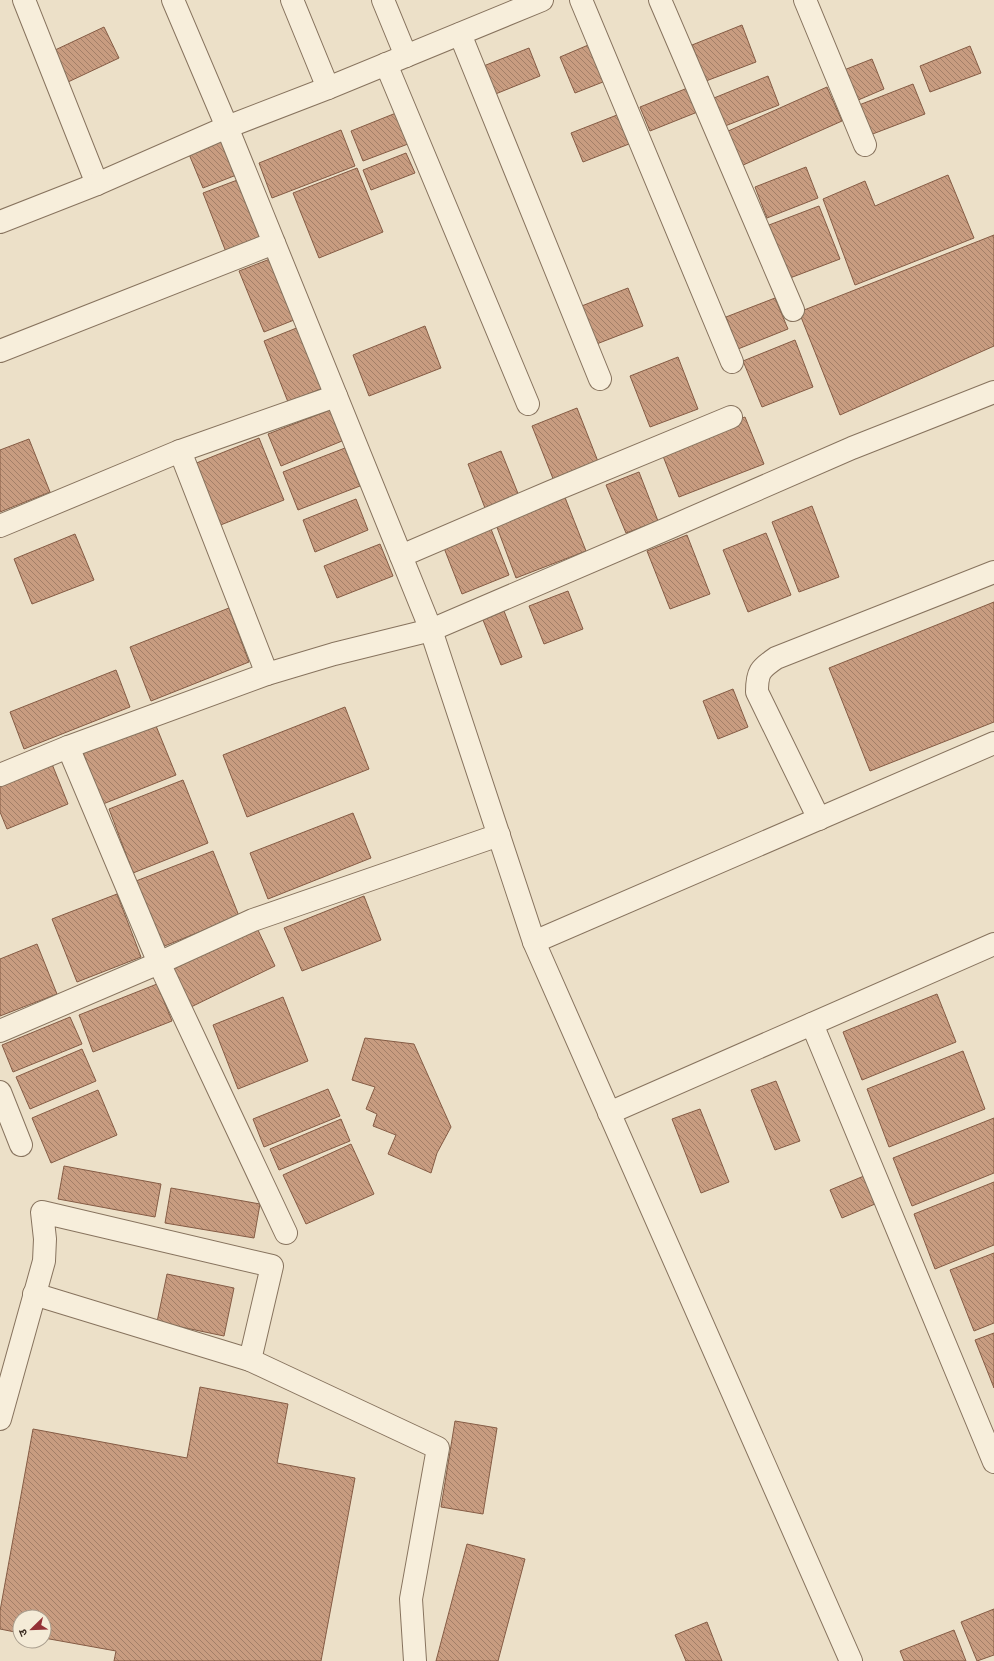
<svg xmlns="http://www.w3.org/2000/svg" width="994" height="1661" font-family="Lora,'Noto Sans Devanagari',serif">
<defs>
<pattern id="building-back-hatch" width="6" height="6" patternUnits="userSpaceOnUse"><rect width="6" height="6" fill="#c89c80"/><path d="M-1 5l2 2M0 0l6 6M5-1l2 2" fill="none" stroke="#a37f68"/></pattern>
</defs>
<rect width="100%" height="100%" fill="#ece0c8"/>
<g fill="url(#building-back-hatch)" stroke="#855c45">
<polygon points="742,25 756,62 706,81 692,45"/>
<polygon points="104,27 119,58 68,82 53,51"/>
<polygon points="593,43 608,80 575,93 560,57"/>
<polygon points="970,46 981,73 930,92 920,66"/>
<polygon points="529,48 540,76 493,95 481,67"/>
<polygon points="872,59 884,89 856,101 844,70"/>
<polygon points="768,76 779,105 725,126 714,98"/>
<polygon points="913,84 925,114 870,135 859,105"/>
<polygon points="690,87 700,111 650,131 640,107"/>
<polygon points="827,87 842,121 741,166 726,132"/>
<polygon points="396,113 408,144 363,161 351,131"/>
<polygon points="617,115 629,144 583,162 571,133"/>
<polygon points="341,130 355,166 272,198 259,163"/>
<polygon points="222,133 239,174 203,188 186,147"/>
<polygon points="406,153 415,173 371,190 363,170"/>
<polygon points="806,167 818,198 767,218 755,187"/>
<polygon points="357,168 383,232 319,258 293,193"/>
<polygon points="948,175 974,238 855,285 823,199 865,181 875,206"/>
<polygon points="240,179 263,237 226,252 203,193"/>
<polygon points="819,206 840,259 790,278 769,225"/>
<polygon points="994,235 994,346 840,415 799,312"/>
<polygon points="270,259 294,320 264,332 239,271"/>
<polygon points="628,288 643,326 594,345 579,307"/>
<polygon points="775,298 788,329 738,349 726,317"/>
<polygon points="425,326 441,368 369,396 353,355"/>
<polygon points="299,327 323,388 288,402 264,341"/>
<polygon points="795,340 813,387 762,407 743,361"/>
<polygon points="678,357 698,409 650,427 630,376"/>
<polygon points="577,408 599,464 554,481 532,426"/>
<polygon points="330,410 342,441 281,466 268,434"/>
<polygon points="745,417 764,464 679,497 661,451"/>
<polygon points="259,438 284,500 218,526 194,464"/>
<polygon points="29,439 50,492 0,512 0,450"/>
<polygon points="345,448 360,486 298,510 283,472"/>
<polygon points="501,451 519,496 485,508 468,464"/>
<polygon points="639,472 658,521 626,533 606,485"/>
<polygon points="564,495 586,551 516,578 495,522"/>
<polygon points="356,499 368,530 315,552 303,520"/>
<polygon points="812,506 839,577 799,592 772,522"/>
<polygon points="491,529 509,575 462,594 444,548"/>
<polygon points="766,533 791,595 748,612 723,550"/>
<polygon points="75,534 94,580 32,604 14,559"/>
<polygon points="687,535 710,594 670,609 647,551"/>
<polygon points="380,544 393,576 337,598 324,566"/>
<polygon points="568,591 583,629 544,644 529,606"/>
<polygon points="994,602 994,722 870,771 829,668"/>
<polygon points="229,608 249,662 151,701 130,647"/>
<polygon points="504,611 522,657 501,665 483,620"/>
<polygon points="116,670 130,707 24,749 10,712"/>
<polygon points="733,689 748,727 718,739 703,701"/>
<polygon points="345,707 369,769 247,817 223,755"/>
<polygon points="154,721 176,775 103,804 82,750"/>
<polygon points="52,764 68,804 7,829 0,812 0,785"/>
<polygon points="183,780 208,843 133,873 109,809"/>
<polygon points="353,813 371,858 268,899 250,853"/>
<polygon points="213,851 239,916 162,947 136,881"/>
<polygon points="117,894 141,957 77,982 52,919"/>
<polygon points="364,896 381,940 302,971 284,928"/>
<polygon points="257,928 275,966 191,1007 173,969"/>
<polygon points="37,944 57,994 0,1016 0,959"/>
<polygon points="157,984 172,1021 93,1052 79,1015"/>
<polygon points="937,994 956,1042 862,1080 843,1032"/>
<polygon points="283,997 308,1061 238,1089 213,1025"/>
<polygon points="70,1017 82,1044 13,1072 2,1045"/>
<polygon points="365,1038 414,1044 451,1127 437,1153 431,1173 388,1154 396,1135 373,1126 377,1114 366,1109 375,1087 352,1080"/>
<polygon points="82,1049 96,1081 30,1109 16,1077"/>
<polygon points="963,1051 985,1109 889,1147 867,1089"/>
<polygon points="776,1081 800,1141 775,1150 751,1090"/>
<polygon points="328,1089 340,1116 264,1147 253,1119"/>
<polygon points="98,1090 117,1135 51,1163 32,1118"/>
<polygon points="700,1109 729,1182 701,1193 672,1119"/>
<polygon points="994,1118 994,1173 912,1206 893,1158"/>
<polygon points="341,1119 350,1141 279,1170 270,1149"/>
<polygon points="351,1144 374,1194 306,1224 283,1175"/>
<polygon points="64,1166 161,1184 155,1217 58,1199"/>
<polygon points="864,1176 875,1204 842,1218 830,1190"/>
<polygon points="994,1182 994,1245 935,1269 914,1214"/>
<polygon points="171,1188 260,1204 254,1238 165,1223"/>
<polygon points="994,1253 994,1323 974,1331 950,1270"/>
<polygon points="167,1274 234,1288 224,1336 157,1322"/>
<polygon points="994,1333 994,1388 975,1340"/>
<polygon points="200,1387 288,1404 277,1463 355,1478 321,1661 114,1661 116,1651 44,1638 44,1617 20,1617 20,1633 0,1629 0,1611 33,1429 187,1458"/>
<polygon points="455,1421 497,1428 483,1514 441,1507"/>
<polygon points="467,1544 525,1559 498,1661 436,1661"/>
<polygon points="994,1609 994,1655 977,1661 961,1622"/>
<polygon points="707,1622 722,1661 686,1661 675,1635"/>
<polygon points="954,1630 966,1661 904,1661 900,1651"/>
</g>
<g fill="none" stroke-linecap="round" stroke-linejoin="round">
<g stroke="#87735e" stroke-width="24">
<g id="minor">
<polyline points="24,0 97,184"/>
<polyline points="173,0 227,127 431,630 534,942 851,1661"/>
<polyline points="292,0 328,88"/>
<polyline points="383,0 406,56"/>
<polyline points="581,0 732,362"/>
<polyline points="660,0 793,310"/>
<polyline points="805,0 865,145"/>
<polyline points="460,34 600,379"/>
<polyline points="386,64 528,404"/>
<polyline points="0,222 97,184 227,127 328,88 542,0"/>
<polyline points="0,351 274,243"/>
<polyline points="0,526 180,451 336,396"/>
<polyline points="401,556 550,492 731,417"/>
<polyline points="267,674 334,654 431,630 671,527 852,448 994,392"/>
<polyline points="68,747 159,963 286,1233"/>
<polyline points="0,775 68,747 267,674 180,451"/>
<path d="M819 819 757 692C757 672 760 669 776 658L994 572"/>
<polyline points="534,942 994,743"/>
<polyline points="812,1024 994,1462"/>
<polyline points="0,1031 159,963 253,920 499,835"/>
<polyline points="0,1092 21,1145"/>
<polyline points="609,1113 994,944"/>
<polyline points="34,1294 250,1360 438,1448 411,1599 415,1661"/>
<polyline points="0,1419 44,1261 45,1239 42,1212 272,1266 250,1360"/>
</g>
</g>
<use href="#minor" stroke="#f7eedb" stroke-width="22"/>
</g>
<g transform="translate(32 1629) rotate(247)"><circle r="19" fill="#f4ebd7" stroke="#a99e8e"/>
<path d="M0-3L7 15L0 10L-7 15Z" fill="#933136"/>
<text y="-6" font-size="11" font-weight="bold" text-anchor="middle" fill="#392b21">उ</text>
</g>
</svg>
